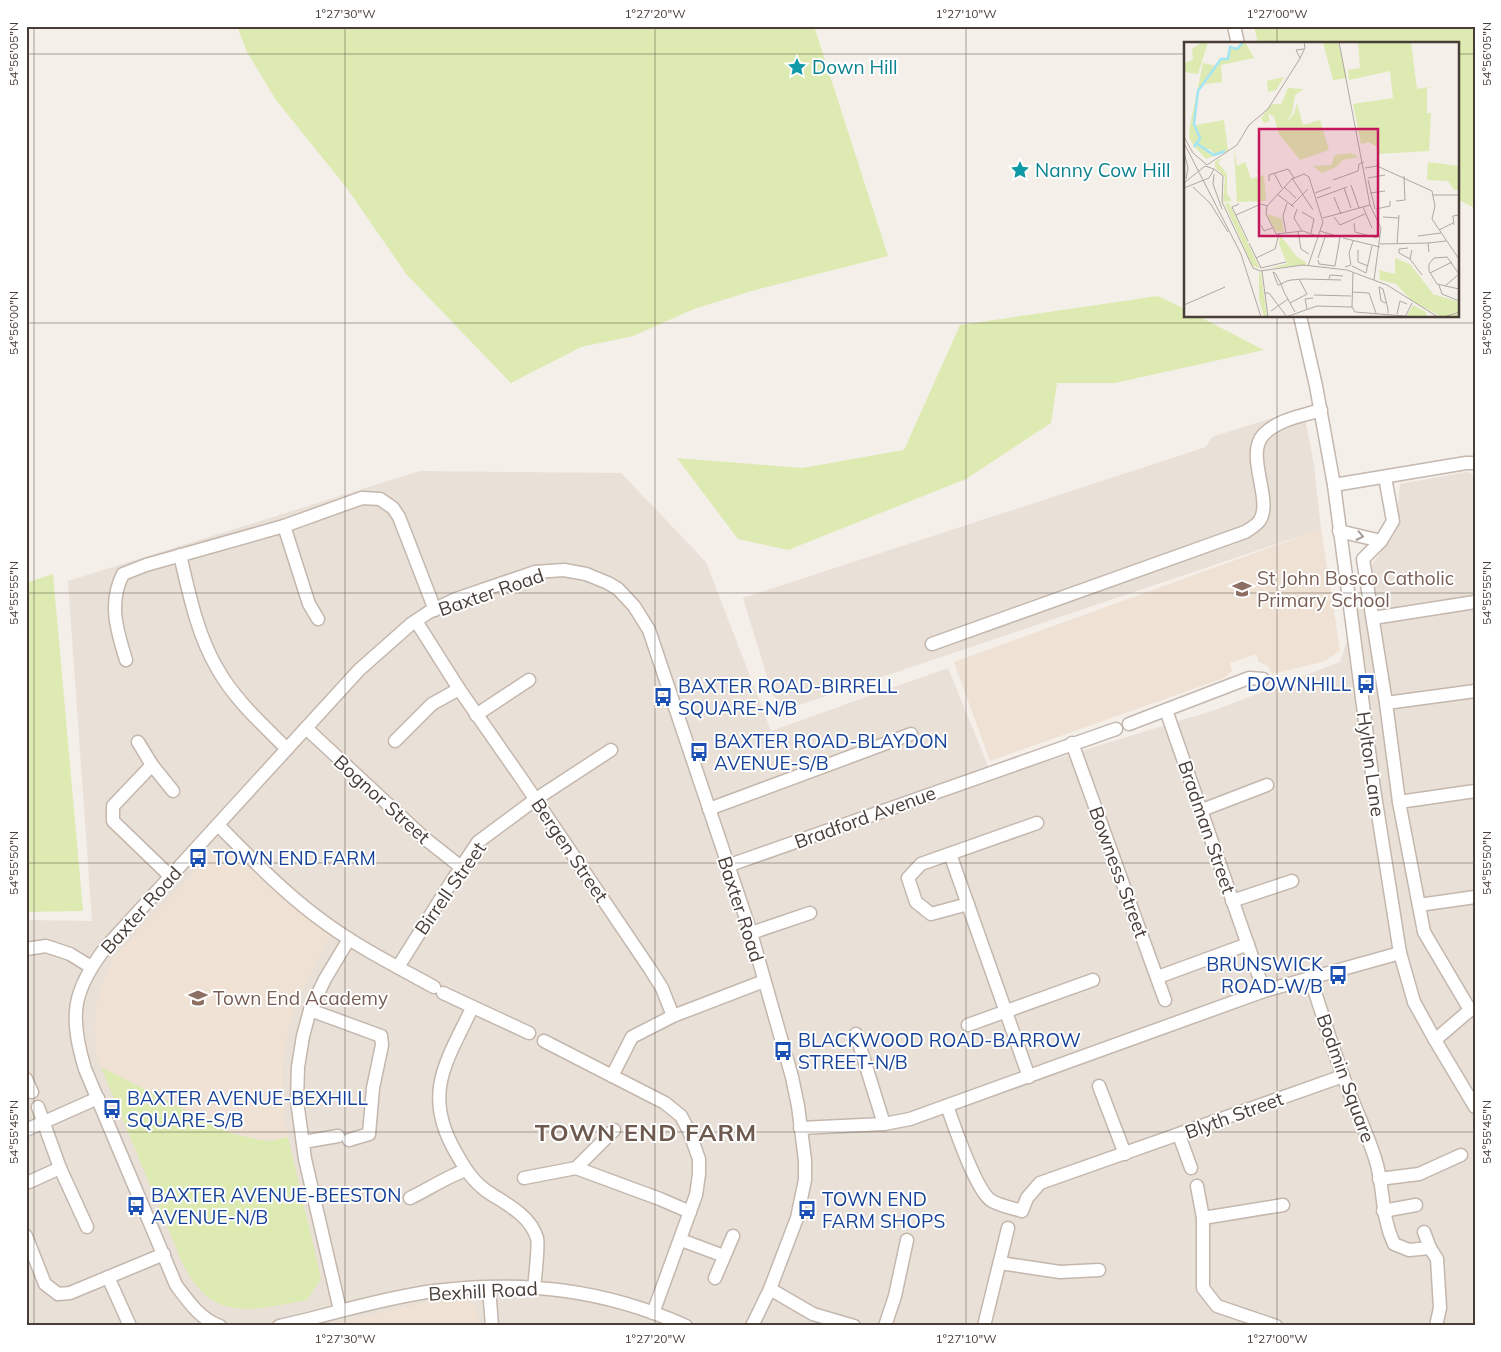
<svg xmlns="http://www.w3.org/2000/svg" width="1501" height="1352" font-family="Mulish,sans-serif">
<rect width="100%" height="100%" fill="#f5efe9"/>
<g fill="#e9e0d7">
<polygon points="1303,408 1314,465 1321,529 787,709 773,696 743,598 1206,447 1212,437"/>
<polygon points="420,471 621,473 706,562 771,731 948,668 993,778 1218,709 1340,662 1373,563 1395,533 1400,484 1467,472 1475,475 1475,1326 26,1326 26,920 92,921 68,581"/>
</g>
<g fill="#efe1d3">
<polygon points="1321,529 1340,650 1325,661 1272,674 1268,666 1259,662 1256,654 1230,663 1232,671 1224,678 990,761 954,662"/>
<polygon points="217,848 231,850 298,911 330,936 309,975 296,1005 287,1036 282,1071 282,1100 288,1137 282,1139 260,1140 233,1134 101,1067 96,1056 94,1025 99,991 114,957"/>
<polygon points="466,1299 477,1309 479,1326 319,1326 428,1302"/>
</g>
<g fill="#ddeab1">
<polygon points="237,26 814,26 888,256 755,290 694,309 633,336 581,347 511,383 407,275 346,187 276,100 247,52"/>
<polygon points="1254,26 1475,26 1475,208 1457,199 1457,44 1258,44"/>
<polygon points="1158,296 1185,309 1185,316 1198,316 1264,350 1115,383 1057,383 1051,423 966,479 788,550 738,539 677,458 802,468 904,450 960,325"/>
<polygon points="53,574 83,911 26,912 26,583"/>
<path d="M101 1067 233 1134 260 1140 271 1141 288 1137 321 1279 307 1300C252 1310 211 1324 182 1262Z"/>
</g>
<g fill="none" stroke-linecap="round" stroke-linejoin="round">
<g stroke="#c4b7ae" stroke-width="15">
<g id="minor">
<polyline points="1234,26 1238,44"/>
<polyline points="1300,316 1316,386 1334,485 1374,789 1400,953 1414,1002 1435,1040 1475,1107"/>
<polyline points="1385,477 1393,521 1381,541 1363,559 1386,703 1399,802 1424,932 1470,1010"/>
<polyline points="1334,485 1466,463 1475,463"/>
<polyline points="284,526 309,604 318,619"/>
<polyline points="1339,531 1381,541"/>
<path d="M180 555C189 593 197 634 217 668 234 699 262 724 287 749"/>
<polyline points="1373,618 1475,602"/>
<polyline points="416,621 459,689 521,778 650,969 662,988 673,1016"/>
<path d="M932 644 1245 532C1250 529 1257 525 1260 520 1273 499 1244 454 1264 434 1279 419 1302 416 1321 410"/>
<path d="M126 660C117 631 108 603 123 574L146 565 284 526 362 498 380 499 393 508 399 517 435 610"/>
<polyline points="1386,703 1475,691"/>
<polyline points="1166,710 1264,991"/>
<polyline points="476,715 529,680"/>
<polyline points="1129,724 1249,678 1263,679"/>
<polyline points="306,728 423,837 461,867"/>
<polyline points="395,741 432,704 459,689"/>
<polyline points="138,742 152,765 173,791"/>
<polyline points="1072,743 1165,1000"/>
<polyline points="152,765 113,806 113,821 171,877"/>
<polyline points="1399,802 1475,791"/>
<polyline points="709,809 911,734"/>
<polyline points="1202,810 1267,785"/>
<path d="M218 825C249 856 280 889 316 916 352 944 394 965 434 987"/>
<polyline points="950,854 1029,1077"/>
<polyline points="727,866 1116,729"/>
<polyline points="1232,901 1292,881"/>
<polyline points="968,904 931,914 916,902 908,878 921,864 1037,823"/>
<polyline points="1419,905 1475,897"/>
<polyline points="751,933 810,913"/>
<polyline points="26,949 46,946 70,954 91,967"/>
<polyline points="398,967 452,881 478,842 536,799 611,750"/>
<polyline points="1158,977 1248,944"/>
<path d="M1310 977C1321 1010 1331 1043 1343 1076 1353 1104 1366 1130 1375 1158 1385 1188 1380 1214 1394 1244L1409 1250 1430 1248"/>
<polyline points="443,993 529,1033"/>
<path d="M472 1008C447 1061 422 1093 455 1151 464 1167 472 1181 488 1192 506 1204 530 1215 537 1238 539 1246 535 1277 534 1288"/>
<polyline points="310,1010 381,1036 382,1045 373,1088 369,1134 349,1140"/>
<polyline points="968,1025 1093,980"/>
<polyline points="856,1034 884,1124"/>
<polyline points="1435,1040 1470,1010 1475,1008"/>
<polyline points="544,1041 665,1103 681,1116 689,1131 699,1159 699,1174 696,1195 653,1313"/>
<polyline points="612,1076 632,1037 673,1016 764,981"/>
<polyline points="26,1079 32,1092"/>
<polyline points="1099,1086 1125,1154"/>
<path d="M947 1106C954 1125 976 1192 992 1201 1001 1206 1012 1208 1022 1211L1027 1198 1040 1183 1343 1076"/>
<polyline points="38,1107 60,1168 87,1227"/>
<polyline points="800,1128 884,1124 910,1119 1264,991 1400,953"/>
<polyline points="26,1130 98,1098"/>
<polyline points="1179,1135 1191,1168"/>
<polyline points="303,1142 338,1136"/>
<polyline points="576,1168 614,1130"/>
<polyline points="524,1178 576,1168 660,1199 690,1212"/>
<polyline points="1379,1179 1419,1174 1461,1155"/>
<polyline points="29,1182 60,1168"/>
<polyline points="1197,1186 1203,1218 1203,1288 1217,1306 1276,1326"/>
<path d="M410 1198C429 1189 446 1177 466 1170"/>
<polyline points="1383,1211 1416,1205"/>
<polyline points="1203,1218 1283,1205"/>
<polyline points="1424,1232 1430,1248 1437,1259 1440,1308 1436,1326"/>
<polyline points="26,1236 45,1284 58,1294 70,1293 164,1254"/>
<polyline points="681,1240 724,1256"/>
<polyline points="1000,1263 1060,1272 1099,1270"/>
<polyline points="108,1277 130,1326"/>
<polyline points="715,1278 733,1236"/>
<polyline points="489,1288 492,1326"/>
<polyline points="770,1289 813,1314 854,1326"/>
<polyline points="340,1310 305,1159 297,1101 298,1067 303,1036 310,1010 325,979 349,939"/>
<path d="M220 1326C200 1319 188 1301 176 1285L85 1069C69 1016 72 991 106 947L359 670 411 624 429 612 456 599 535 572 564 570 586 574 608 583 618 589 634 606 649 630 751 933 792 1077 798 1106 805 1160V1180L797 1218 770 1289 752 1326"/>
<path d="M279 1326C330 1315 381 1298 434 1291 522 1280 604 1289 686 1326"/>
<polyline points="885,1326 895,1296 907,1240"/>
<polyline points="984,1326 1008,1228"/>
</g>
</g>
<use href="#minor" stroke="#fff" stroke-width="12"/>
</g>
<defs><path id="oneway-chevron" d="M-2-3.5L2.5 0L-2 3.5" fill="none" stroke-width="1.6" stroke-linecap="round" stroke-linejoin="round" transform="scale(1.25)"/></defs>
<use stroke="#a49e9b" href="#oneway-chevron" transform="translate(1360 536) rotate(12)"/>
<path fill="none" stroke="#493e37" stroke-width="1" stroke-opacity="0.45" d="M34 26V1326M345 26V1326M655 26V1326M966 26V1326M1277 26V44M26 54H1185M1457 54H1475M1277 316V1326M26 323H1475M26 593H1475M26 863H1475M26 1132H1475"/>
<defs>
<g id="sight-bare" transform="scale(1.5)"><path d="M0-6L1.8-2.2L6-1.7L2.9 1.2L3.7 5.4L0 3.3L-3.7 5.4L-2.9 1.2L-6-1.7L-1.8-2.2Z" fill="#0f9aa8" stroke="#fff" stroke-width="2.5" paint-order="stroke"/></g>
<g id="school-bare" transform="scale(1.5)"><path d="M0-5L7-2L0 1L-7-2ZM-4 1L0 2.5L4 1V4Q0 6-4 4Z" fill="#8d6e63" stroke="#fff" stroke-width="2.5" paint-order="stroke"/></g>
<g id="bus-bare" transform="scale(1.5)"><path d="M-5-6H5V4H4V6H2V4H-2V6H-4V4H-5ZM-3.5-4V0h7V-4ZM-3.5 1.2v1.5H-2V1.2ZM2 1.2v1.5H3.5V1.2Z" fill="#1a4fb4" stroke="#fff" stroke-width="2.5" paint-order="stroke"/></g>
</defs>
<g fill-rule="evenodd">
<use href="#sight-bare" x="797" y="67"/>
<use href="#sight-bare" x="1020" y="170"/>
<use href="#school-bare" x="1242" y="589"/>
<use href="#bus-bare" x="1366" y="684"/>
<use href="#bus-bare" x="663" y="697"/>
<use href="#bus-bare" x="699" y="752"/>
<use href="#bus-bare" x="198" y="858"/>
<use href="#bus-bare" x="1338" y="975"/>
<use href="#school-bare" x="198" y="998"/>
<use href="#bus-bare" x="783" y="1051"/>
<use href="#bus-bare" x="112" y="1109"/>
<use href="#bus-bare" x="136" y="1206"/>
<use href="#bus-bare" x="807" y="1210"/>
</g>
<g text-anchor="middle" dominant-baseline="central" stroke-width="4" stroke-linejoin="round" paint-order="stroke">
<g font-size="19" fill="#0d838f" stroke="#fff" text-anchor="start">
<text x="812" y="67">Down Hill</text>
<text x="1035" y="170">Nanny Cow Hill</text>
</g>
<g font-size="19" fill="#785e54" stroke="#fff" text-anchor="start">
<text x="1257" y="578">St John Bosco Catholic<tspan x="1257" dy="22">Primary School</tspan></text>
<text x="213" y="998">Town End Academy</text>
</g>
<g font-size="19" fill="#493e37" stroke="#fff">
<text transform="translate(491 592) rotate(-19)">Baxter Road</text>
<text transform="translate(1371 764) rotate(82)">Hylton Lane</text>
<text transform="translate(382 799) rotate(42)">Bognor Street</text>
<text transform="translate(865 817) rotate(-20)">Bradford Avenue</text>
<text transform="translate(1207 827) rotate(71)">Bradman Street</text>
<text transform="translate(570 850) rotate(56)">Bergen Street</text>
<text transform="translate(1119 872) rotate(70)">Bowness Street</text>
<text transform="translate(450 888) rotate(-55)">Birrell Street</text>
<text transform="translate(741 909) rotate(72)">Baxter Road</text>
<text transform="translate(141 910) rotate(-48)">Baxter Road</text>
<text transform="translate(1346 1078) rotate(70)">Bodmin Square</text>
<text transform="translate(1234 1115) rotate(-20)">Blyth Street</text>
<text transform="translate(483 1291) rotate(-3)">Bexhill Road</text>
</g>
<g font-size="19" fill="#164399" stroke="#fff" text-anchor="start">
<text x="1351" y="684" text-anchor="end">DOWNHILL</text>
<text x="678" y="686">BAXTER ROAD-BIRRELL<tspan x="678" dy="22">SQUARE-N/B</tspan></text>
<text x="714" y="741">BAXTER ROAD-BLAYDON<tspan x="714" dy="22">AVENUE-S/B</tspan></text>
<text x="213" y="858">TOWN END FARM</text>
<text x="1323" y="964" text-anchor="end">BRUNSWICK<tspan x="1323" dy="22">ROAD-W/B</tspan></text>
<text x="798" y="1040">BLACKWOOD ROAD-BARROW<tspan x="798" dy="22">STREET-N/B</tspan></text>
<text x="127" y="1098">BAXTER AVENUE-BEXHILL<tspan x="127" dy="22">SQUARE-S/B</tspan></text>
<text x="151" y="1195">BAXTER AVENUE-BEESTON<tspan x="151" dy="22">AVENUE-N/B</tspan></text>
<text x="822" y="1199">TOWN END<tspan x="822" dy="22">FARM SHOPS</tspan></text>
</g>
<g font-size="24" font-weight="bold" letter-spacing="1" fill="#6d594e" stroke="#fff">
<text x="646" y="1132">TOWN END FARM</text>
</g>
</g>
<g transform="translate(1184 42)">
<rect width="275" height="275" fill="#f5efe9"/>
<path d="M18 0H24L14 32 0 30V21L9 18 8 7ZM61 0 70 16 37 23 38 40 21 42 38 17 45 16 46 6 53 7ZM139 0H154L163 36 149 38ZM174 0H227L233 47 250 44 243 46V71H247L245 109 195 112 194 105 184 100 177 102 169 62 209 56 206 29 165 38 164 28 176 26ZM19 21 33 24 14 49 9 83 16 97 10 105 5 95 6 83ZM100 35 92 48 84 50 83 39ZM104 46 120 47 111 53 108 71 102 81 110 72 113 61 119 83 136 78 145 108 116 118 95 92 90 75 84 71 86 79 80 81 77 76 88 62H97ZM40 78 44 109 31 112 26 107H21L30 113 41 110 22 117 11 105 16 98 12 83ZM50 107 53 124 61 120 67 137 80 133 82 159 53 160ZM167 111 175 115 159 118 152 125 138 131 129 124 147 123 151 113ZM39 115 34 121 43 132V152L48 159 39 160 41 135 31 125V120ZM244 120 275 124V148H270L264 139 243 138ZM45 161 76 227 68 223 41 162ZM83 172 98 177 100 190 91 189ZM96 193 113 215 122 220V223L85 226 103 222 95 202ZM211 216 226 222 249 252 275 260V269L263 272 275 270V275L256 274 228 259 212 242 196 238 195 228 211 232ZM75 230 77 231 83 275H80L75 257ZM229 263 242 270 243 275H222Z" fill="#ddeab1"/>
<path fill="none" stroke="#a4e5f3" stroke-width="2.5" d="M12 101 30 113 41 109M10 105 16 96 10 82 14 49 37 17H44L46 5 53 7 59 0"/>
<path fill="none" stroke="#b0a8a2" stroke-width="1" d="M155 0 186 163 197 186 190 238M116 16 112 8 120 7M0 95 9 111 23 123M0 101 57 212 77 275M0 110 4 126 2 137M23 123 53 103 65 83 84 67 115 18 121 6 120 0M181 126 193 124 248 149 251 164 248 177 275 217M30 127 39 134 38 160 69 226 76 229 119 223 163 228 203 243 254 275M90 131 98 146M30 132 29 142 38 167M108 136 129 168M184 136 201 133M149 138 174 129 175 122 180 120M184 138 191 167M85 139V133L104 127 110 136M0 141 21 124 30 127 25 136 0 146M167 143 175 166M9 145 26 161 44 190M100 145 112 156M160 146 167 166M131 151 147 145M186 151 201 149M93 152 110 165M249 153H275M150 155 157 172M133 156 163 145M212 159 221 158 220 134M55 162 48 165 64 199M83 164 108 137 120 132 125 135 139 180 124 224M83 164 82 172 92 192 119 189 133 194M107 164 124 147M179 165 188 186M113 167 110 176 118 189M192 167 206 164V159M118 170 130 177 127 191M52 173 77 162 83 164M150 175 156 183 181 172M199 175 215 176M139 176 186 163M170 181 171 190 193 196M77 183 80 189 88 186M270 183 269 174 275 173M255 188 269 181M114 189 117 207 125 212M136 189 156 195M102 191 99 174 103 161M234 194 257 191M159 196 196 205M65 201 77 226 102 220M196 202 244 201M213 202 215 173M224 206 215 207V211L226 217M174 208V220L184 224M228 208 226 217 238 233M245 210 244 201 262 199M72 216 91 207 95 192M134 216 142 192M134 218 135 222 151 224M151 224 156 195M168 224 182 231 188 204M161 225 167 223 165 211 169 199M78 229 84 275M246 231 268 220M275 232 263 215 250 216 245 222V229L253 242 275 247M115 237 123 252M145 237 146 233 159 234M255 243 258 252 275 259M261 244 275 232M168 250 185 251 192 271M81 251H85L103 275M130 253 167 254M106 261 123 252M202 261 197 259 195 245 199 247 204 267V271M0 263 41 245M168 265 171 270 221 274M168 265 169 230M123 267 121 257 129 256M87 269 104 257M111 270 100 250 97 242 92 232 89 230 94 243H95L103 239 107 238 120 237 157 238M213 272 216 259 223 262M102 275 133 264 168 265M221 275 228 261M260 275 275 270"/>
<path fill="#c2185b" fill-opacity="0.15" stroke="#c2185b" stroke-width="2.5" d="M75 87H194V194H75Z"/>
<rect width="275" height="275" fill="none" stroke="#493e37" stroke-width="2.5"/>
</g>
<rect width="1501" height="1352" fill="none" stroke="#ffffff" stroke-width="55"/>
<rect x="28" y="28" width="1446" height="1296" fill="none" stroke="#493e37" stroke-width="2"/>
<g font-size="12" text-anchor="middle" fill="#493e37">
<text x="345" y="18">1°27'30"W</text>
<text x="655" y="18">1°27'20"W</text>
<text x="966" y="18">1°27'10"W</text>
<text x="1277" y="18">1°27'00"W</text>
<text transform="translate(14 54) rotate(-90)" y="4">54°56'05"N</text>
<text transform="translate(1487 54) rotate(-90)" y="4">54°56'05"N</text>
<text transform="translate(14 323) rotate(-90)" y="4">54°56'00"N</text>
<text transform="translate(1487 323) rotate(-90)" y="4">54°56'00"N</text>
<text transform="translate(14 593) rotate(-90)" y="4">54°55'55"N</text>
<text transform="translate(1487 593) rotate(-90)" y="4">54°55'55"N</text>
<text transform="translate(14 863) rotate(-90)" y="4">54°55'50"N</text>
<text transform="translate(1487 863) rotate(-90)" y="4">54°55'50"N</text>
<text transform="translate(14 1132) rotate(-90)" y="4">54°55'45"N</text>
<text transform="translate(1487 1132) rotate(-90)" y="4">54°55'45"N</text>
<text x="345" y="1343">1°27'30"W</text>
<text x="655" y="1343">1°27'20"W</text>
<text x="966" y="1343">1°27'10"W</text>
<text x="1277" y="1343">1°27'00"W</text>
</g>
</svg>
